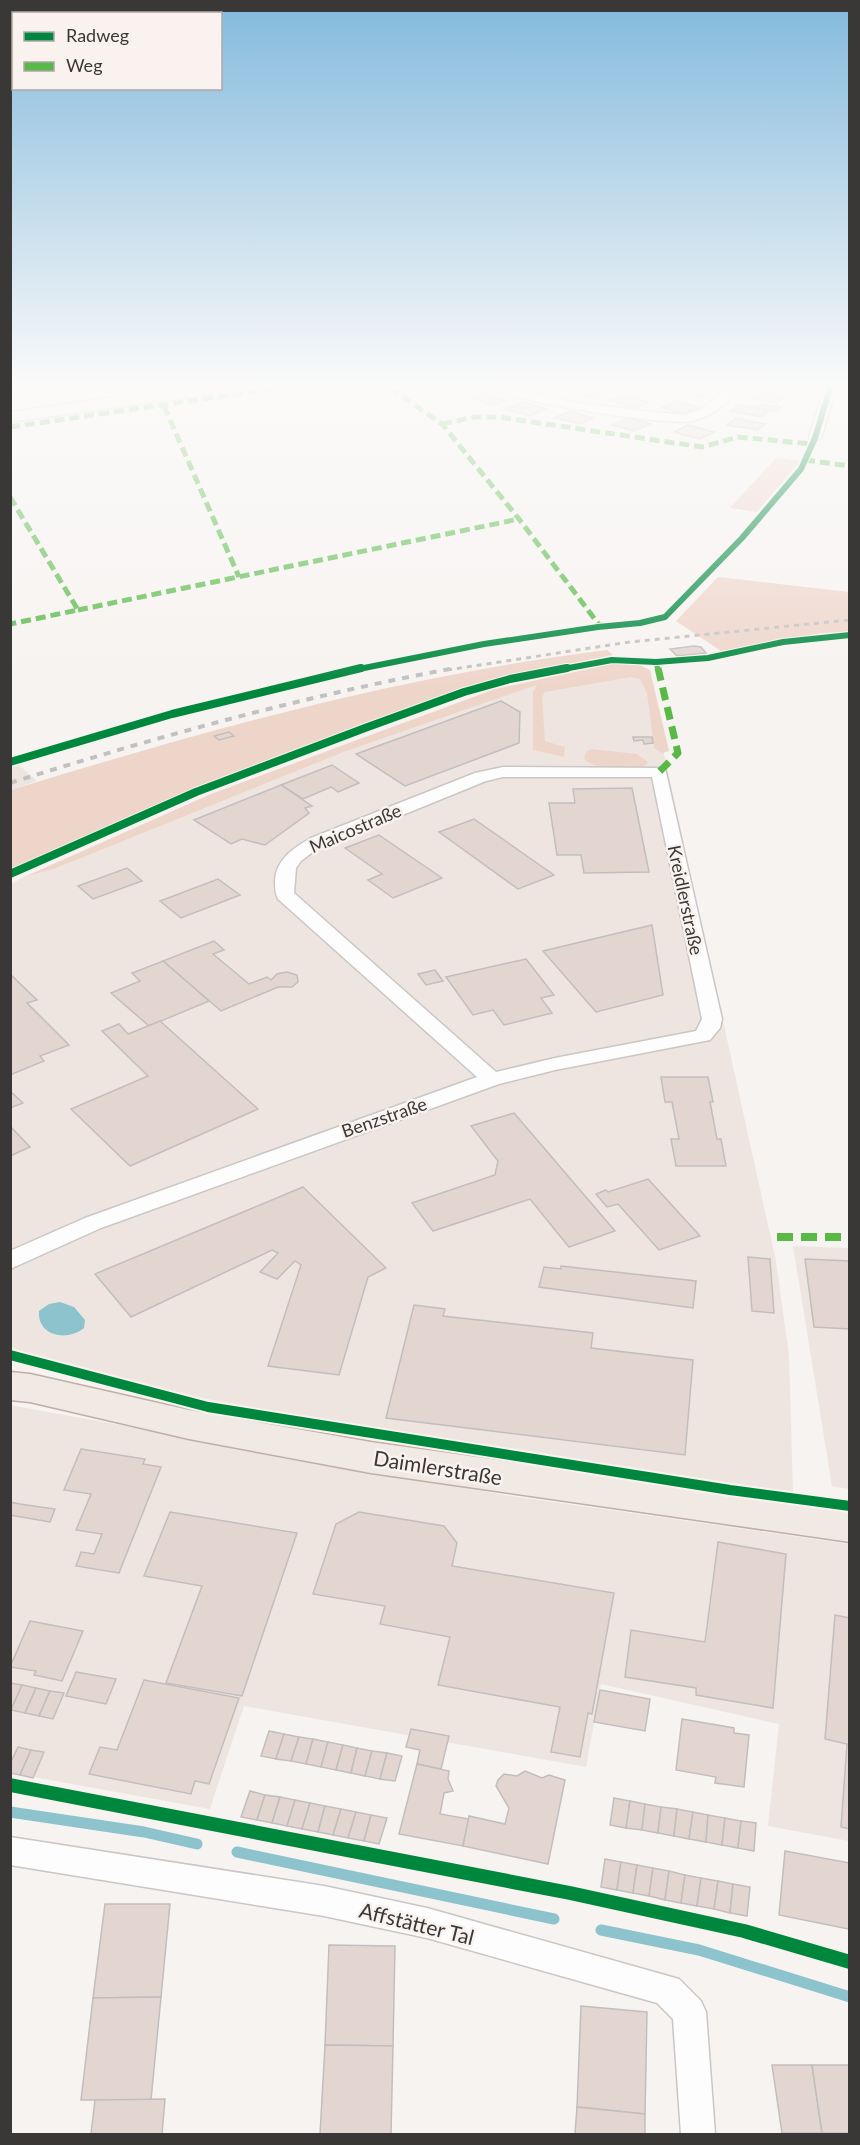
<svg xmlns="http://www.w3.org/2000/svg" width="860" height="2145" font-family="Lato,sans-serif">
<rect width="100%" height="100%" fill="#f7f3f1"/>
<g fill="#eee5e0">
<polygon points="11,388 35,388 49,398 11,403"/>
<polygon points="645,668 776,1261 789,1355 793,1492 370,1429 186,1395 32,1355 11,1347 11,884 24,877 54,869 344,752 537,685"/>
<polygon points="19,765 37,781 11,790 10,768"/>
<polygon points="793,1246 849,1248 849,1489 832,1486"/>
<polygon points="10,1405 504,1495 849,1544 849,1841 768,1826 779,1724 601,1684 586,1767 244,1706 210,1809 11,1773"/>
</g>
<g fill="#eed5ca">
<polygon points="776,458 800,461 757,512 730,508"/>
<polygon points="718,577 849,592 849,632 821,633 721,651 676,621"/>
<path d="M607 650 613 655 510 676 390 715 193 790 11 874V790C206 730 404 675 607 650Z"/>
<polygon points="621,662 633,662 650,670 669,751 662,753 654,748 647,693 640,679 631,677 545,692 542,697 545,741 565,747 564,757 533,750 533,692 537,685 344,752 54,869 24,877 211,794 495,689"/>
<path d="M591 749 637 754 648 762 646 765 640 767C625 767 594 772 584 758L586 752Z"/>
</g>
<path fill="#8dc3cc" d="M60 1302 74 1307 85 1320 84 1328C67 1342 37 1336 39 1311L49 1304Z"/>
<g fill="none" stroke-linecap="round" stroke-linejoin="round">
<g stroke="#8dc3cc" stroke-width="11">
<polyline points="10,1812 144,1832 197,1844"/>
<polyline points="237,1852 554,1919"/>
<polyline points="601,1930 699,1950 850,1997"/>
</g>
</g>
<g fill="#e3d6d0" stroke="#c1bebd" stroke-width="1.5">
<polygon points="428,388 460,388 446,394"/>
<polygon points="580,388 587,388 604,393 593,398 572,392"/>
<polygon points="684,388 704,388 714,391 701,397 679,391"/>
<polygon points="759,391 785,396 777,403 751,398"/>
<polygon points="485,393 506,400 492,405 471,398"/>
<polygon points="624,395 649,402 634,408 609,400"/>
<polygon points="677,401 699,407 684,414 662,407"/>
<polygon points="522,402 546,409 530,416 506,409"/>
<polygon points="762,404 781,407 775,411 757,408"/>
<polygon points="739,405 770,410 762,417 730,411"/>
<polygon points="570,411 593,418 581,424 554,418"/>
<polygon points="628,418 650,424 634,431 612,425"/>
<polygon points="736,418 765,424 757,430 727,425"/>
<polygon points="688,425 714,432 700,439 674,432"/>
<polygon points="694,646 701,647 706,653 677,656 670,649"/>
<polygon points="501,701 520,712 519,743 405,786 356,754"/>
<polygon points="229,732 234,736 219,740 214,736"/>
<polygon points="633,737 652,737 653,743 644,744 643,740 634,741"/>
<polygon points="332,765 359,783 338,792 331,787 303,799 281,785"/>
<polygon points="281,785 312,806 305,808 309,813 265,845 242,839 231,844 194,820"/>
<polygon points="632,788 649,872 584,873 581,855 557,855 549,803 575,803 573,789"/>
<polygon points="474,819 554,875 518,889 439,832"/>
<polygon points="379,835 442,878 393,898 368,880 382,874 345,848"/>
<polygon points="127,868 142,881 93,899 78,886"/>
<polygon points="218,879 240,895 181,918 160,901"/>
<polygon points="652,925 663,995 596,1012 543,951"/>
<polygon points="214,941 224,950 213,954 249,984 267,977 271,980 277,974 287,972 297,975 298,982 292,987 278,987 221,1011 163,961"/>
<polygon points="526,959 554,995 541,998 552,1013 504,1025 493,1010 473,1015 446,977"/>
<polygon points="163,961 209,1001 149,1026 111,993 140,981 132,973"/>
<polygon points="435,970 443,981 426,985 418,974"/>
<polygon points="10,974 37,1000 27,1003 69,1045 40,1056 44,1061 10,1075"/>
<polygon points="160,1021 258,1109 130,1166 71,1109 148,1076 102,1031 119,1024 128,1034"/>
<polygon points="661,1077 708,1077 713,1102 710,1102 717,1139 721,1139 726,1166 676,1166 671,1139 679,1139 672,1102 665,1102"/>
<polygon points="10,1091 23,1103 10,1108"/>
<polygon points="514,1113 615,1231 569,1247 530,1199 433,1231 412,1203 495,1175 498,1161 471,1126"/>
<polygon points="10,1126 30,1147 10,1156"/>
<polygon points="648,1179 700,1236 659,1250 618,1204 607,1207 596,1194 606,1190 608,1192"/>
<polygon points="303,1187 386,1268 368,1277 339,1375 268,1366 301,1265 295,1261 277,1279 260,1272 278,1253 272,1250 131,1317 95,1274"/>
<polygon points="748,1257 770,1259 774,1313 752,1311"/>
<polygon points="805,1259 850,1261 850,1329 814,1327"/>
<polygon points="561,1266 696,1281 693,1308 539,1287 544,1267 561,1269"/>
<polygon points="414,1305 445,1309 443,1316 593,1333 591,1348 693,1360 685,1455 386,1418"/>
<polygon points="81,1449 145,1459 143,1464 161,1467 119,1573 76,1566 81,1552 94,1554 102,1534 76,1530 91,1494 64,1490"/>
<polygon points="10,1502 20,1504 55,1509 50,1522 10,1515"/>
<polygon points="170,1512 297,1533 242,1696 166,1683 202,1586 144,1576"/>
<polygon points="359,1512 444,1526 457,1543 452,1566 614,1593 592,1714 588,1713 580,1757 551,1752 560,1707 438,1685 450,1637 380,1624 385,1606 313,1594 336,1524"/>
<polygon points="718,1542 786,1554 773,1708 696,1695 696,1688 625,1677 631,1630 705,1642"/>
<polygon points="835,1615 850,1618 850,1829 841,1827 847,1744 825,1739"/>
<polygon points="30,1621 83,1631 62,1681 34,1675 36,1671 10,1667"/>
<polygon points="76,1672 116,1679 106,1704 66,1696"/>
<polygon points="144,1680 239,1698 209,1784 195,1781 191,1794 89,1774 100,1747 117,1750"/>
<polygon points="10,1683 22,1685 11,1710 10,1710"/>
<polygon points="22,1685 36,1688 25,1713 11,1710"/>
<polygon points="36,1688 50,1691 39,1716 25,1713"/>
<polygon points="600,1690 650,1699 645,1731 594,1722"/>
<polygon points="50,1691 64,1693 53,1719 39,1716"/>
<polygon points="682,1719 734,1728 734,1733 749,1735 744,1787 715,1783 716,1777 676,1770"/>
<polygon points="411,1729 449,1736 441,1769 417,1764 420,1750 406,1747"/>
<polygon points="269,1731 284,1734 276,1759 261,1756"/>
<polygon points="284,1734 299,1737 291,1761 276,1759"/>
<polygon points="299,1737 313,1739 306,1764 291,1761"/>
<polygon points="313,1739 328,1742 321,1767 306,1764"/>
<polygon points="328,1742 343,1745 336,1770 321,1767"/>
<polygon points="343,1745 357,1748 351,1773 336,1770"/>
<polygon points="18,1747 31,1750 20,1775 10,1773 10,1764"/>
<polygon points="357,1748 372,1751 365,1776 351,1773"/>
<polygon points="31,1750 44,1752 33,1778 20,1775"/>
<polygon points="372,1751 387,1753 380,1779 365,1776"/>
<polygon points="387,1753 402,1756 395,1781 380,1779"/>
<polygon points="417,1764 449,1771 448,1779 453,1791 444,1793 440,1814 469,1819 463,1846 399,1834"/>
<polygon points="525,1771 542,1778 549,1775 565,1780 548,1864 463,1846 469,1816 505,1824 509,1808 496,1786 498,1780 504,1774 517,1776"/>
<polygon points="250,1791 265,1795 257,1820 241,1817"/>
<polygon points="265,1795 280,1797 272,1823 257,1820"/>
<polygon points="280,1797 295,1800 287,1826 272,1823"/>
<polygon points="614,1798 630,1801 626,1828 610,1825"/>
<polygon points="295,1800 310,1803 302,1829 287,1826"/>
<polygon points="630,1801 645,1804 642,1830 626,1828"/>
<polygon points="310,1803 325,1806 318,1832 302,1829"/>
<polygon points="645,1804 661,1807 658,1833 642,1830"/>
<polygon points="325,1806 341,1809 333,1835 318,1832"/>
<polygon points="661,1807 677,1809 674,1836 658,1833"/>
<polygon points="341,1809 356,1812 348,1838 333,1835"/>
<polygon points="677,1809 693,1812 689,1839 674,1836"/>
<polygon points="356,1812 371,1815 364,1841 348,1838"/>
<polygon points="693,1812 708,1815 706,1842 689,1839"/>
<polygon points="371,1815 387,1818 379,1844 364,1841"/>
<polygon points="708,1815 725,1818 722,1845 706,1842"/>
<polygon points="725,1818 741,1821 738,1848 722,1845"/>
<polygon points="741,1821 756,1823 754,1851 738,1848"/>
<polygon points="785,1851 850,1863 849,1929 779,1915"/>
<polygon points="605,1859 621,1862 617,1890 601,1887"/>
<polygon points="621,1862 637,1865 633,1893 617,1890"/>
<polygon points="637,1865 653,1868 649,1896 633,1893"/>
<polygon points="653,1868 669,1871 665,1900 649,1896"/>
<polygon points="669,1871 685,1875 681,1903 665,1900"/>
<polygon points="685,1875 701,1878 697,1906 681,1903"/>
<polygon points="701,1878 718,1881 714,1909 697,1906"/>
<polygon points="718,1881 733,1884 730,1913 714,1909"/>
<polygon points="733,1884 750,1887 747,1916 730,1913"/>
<polygon points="105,1904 170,1904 161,1997 93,1998"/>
<polygon points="329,1945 395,1946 393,2046 325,2045"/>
<polygon points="161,1997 151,2100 81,2100 93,1998"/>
<polygon points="581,2006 647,2012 645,2114 577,2107"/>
<polygon points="325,2045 393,2046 391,2134 320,2134"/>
<polygon points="772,2065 812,2065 822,2133 782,2133"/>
<polygon points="812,2065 850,2065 850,2133 822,2133"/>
<polygon points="165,2099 162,2134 91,2134 95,2100"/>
<polygon points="577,2107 645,2114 645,2134 575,2134"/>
</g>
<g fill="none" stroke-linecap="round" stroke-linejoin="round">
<g stroke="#cac6c5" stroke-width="3">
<g id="minor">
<path d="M494 388H515L576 403 683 415 701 410 727 388H740C728 403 711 417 692 421 668 426 511 402 494 388Z"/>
<polygon points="824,388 836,388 821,438 815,442 809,438"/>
<path d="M503 767 665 768 722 1019 720 1028 710 1040 555 1070 499 1084 101 1228 10 1269V1251L85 1218 477 1077 278 899C275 893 275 887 275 880 277 859 293 848 311 838L475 773ZM503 777H652L702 1019 696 1031 555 1058 496 1072 294 893 296 868 301 861 314 851 486 781Z"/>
<polygon points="10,1837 324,1886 427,1908 679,1979 701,2001 706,2012 715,2134 681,2134 673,2019 657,2003 427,1938 324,1916 10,1865"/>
</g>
</g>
<g stroke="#cac6c5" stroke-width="3">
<polygon id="secondary" points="179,388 226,388 218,393 10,422 10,412"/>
</g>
<g stroke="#bfafa6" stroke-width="3">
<polygon id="primary" points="10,1372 30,1374 189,1410 371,1442 850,1510 850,1542 371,1473 189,1439 30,1402 10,1400"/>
</g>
<use href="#minor" fill="#fefdfd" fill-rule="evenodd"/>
<use href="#secondary" fill="#f8f3f0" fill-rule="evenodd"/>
<use href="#primary" fill="#f1e9e4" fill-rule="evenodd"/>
<polyline stroke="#c1c1c1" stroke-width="3" stroke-dasharray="5 5" stroke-linecap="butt" points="447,670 630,642 850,620"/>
<path stroke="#c1c1c1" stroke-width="4" stroke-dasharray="7 7" stroke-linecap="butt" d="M10 783C156 737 304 696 455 668"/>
<g stroke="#58b947" stroke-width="5" stroke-dasharray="10 5" stroke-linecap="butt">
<polyline points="167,388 171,390"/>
<polyline points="390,388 442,424 519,519 600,626"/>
<polyline points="164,406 239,577"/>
<polyline points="442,424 475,417 499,417 702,447 738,437 812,444"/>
<polyline points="10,427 279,388"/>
<polyline points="805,460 850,466"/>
<polyline points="10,497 78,610 10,624"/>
<polyline points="78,610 519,519"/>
<polyline points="656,662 658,670"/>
</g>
<polyline stroke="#58b947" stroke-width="7" stroke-dasharray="13 7" stroke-linecap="butt" points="658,668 678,753 659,772"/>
<polyline stroke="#58b947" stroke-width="8" stroke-dasharray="16 8" stroke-linecap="butt" points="777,1237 850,1237"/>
<g stroke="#f9f2ef" stroke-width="8">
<g id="cycleway-far3">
<polyline points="354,670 484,644 598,627 640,623 665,617 742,538 801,469 815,438 830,388"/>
<polyline points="558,670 612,660 656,662 708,658 783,642 850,635"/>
</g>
</g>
<g stroke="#f9f2ef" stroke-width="10">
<g id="cycleway-far2">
<polyline points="10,762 172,714 361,668"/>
<polyline points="10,874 196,792 365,728 464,692 510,679 567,668"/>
</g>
</g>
<g stroke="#f9f2ef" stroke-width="14">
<polyline id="cycleway-far1" points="10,1355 208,1407 730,1490 850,1506"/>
</g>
<g stroke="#f9f2ef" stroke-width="17">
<polyline id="cycleway" points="10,1785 570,1893 744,1931 850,1962"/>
</g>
<use href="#cycleway-far3" stroke="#00873e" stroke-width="6"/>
<use href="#cycleway-far2" stroke="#00873e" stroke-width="8"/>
<use href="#cycleway-far1" stroke="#00873e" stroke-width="10"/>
<use href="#cycleway" stroke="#00873e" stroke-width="14"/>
</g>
<linearGradient id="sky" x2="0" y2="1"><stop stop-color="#83badd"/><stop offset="0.56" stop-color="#fbfaf9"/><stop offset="1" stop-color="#fbfaf9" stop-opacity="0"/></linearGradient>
<rect width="860" height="689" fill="url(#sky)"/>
<g text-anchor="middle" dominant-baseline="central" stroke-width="5" stroke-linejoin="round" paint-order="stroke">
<g font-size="18" fill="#3a3836" stroke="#f9f2ef">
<text transform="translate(355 828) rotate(-23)">Maicostraße</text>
<text transform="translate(686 900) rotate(78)">Kreidlerstraße</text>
<text transform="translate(384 1117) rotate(-19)">Benzstraße</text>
</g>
<g font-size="21" fill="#3a3836" stroke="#f9f2ef">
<text transform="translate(438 1467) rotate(9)">Daimlerstraße</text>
<text transform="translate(417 1923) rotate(14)">Affstätter Tal</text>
</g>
</g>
<rect width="860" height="2145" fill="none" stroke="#3a3836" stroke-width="24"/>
<rect x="12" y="12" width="210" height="78" fill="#f9f2ef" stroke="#ada8a5" stroke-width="1.5"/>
<rect x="24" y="32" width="30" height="9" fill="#00873e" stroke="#ada8a5" stroke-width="1.5"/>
<text x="66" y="42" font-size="18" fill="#3a3836">Radweg</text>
<rect x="24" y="62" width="30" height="9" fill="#58b947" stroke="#ada8a5" stroke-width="1.5"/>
<text x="66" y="72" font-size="18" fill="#3a3836">Weg</text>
</svg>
